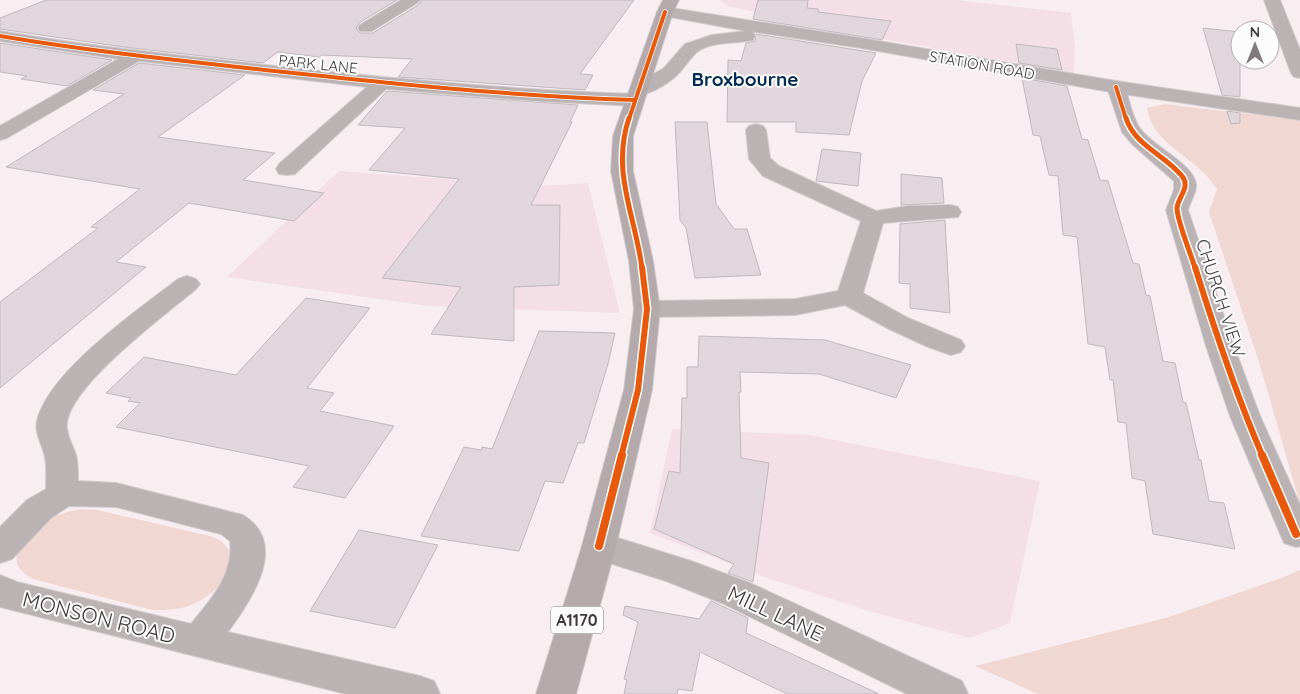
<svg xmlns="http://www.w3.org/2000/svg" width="1300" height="694" font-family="Quicksand,sans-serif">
<rect width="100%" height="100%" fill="#f8eef1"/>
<g fill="#f3dfe5">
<polygon points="720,0 957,0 1071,13 1075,47 1074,73 859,35 728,6"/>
<polygon points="339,171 541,186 588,183 620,313 428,306 227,277"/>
<polygon points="672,429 810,435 1040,481 1010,623 970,638 872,612 759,575 650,533"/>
</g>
<g fill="#f1d7d1">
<path d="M1165 104 1300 120V504L1259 362 1209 212 1217 189C1213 184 1210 179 1205 174 1184 153 1152 140 1147 108Z"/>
<path d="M81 509 97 510 210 536C215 538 221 540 224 544 248 567 212 597 191 605 178 610 166 610 152 610L33 579C10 566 13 554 30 536 34 532 38 526 44 522 54 514 69 512 81 509Z"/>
<polygon points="1300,570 1300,694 1038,694 975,666 1169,617 1284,577"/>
</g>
<g fill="#e0d6db" stroke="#c0b9bd">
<polygon points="46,0 397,0 359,23 356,29 360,33 373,33 418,5 422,0 634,0 580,74 593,75 585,90 398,77 412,59 322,55 319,57 278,52 263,63 124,47 0,29 0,18"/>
<polygon points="758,0 808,0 807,8 818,9 818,12 891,21 882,40 753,19"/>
<polygon points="1203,28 1240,32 1240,97 1222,95"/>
<polygon points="756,34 876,53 862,81 849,135 796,132 796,122 727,122 728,60 741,61 746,43 755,41"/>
<polygon points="0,43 112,60 67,86 21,79 27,76 0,72"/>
<polygon points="1016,44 1057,49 1062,70 1019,63"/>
<polygon points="139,63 245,75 158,137 275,153 243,180 324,193 294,221 189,203 116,262 146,267 0,388 0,302 98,228 91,227 140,189 6,167 124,94 93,90"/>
<polygon points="1022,78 1067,86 1082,139 1088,140 1100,180 1108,181 1133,263 1139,264 1146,295 1150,296 1163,361 1175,363 1183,402 1186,403 1199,460 1201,460 1209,501 1224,503 1235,549 1153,534 1145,481 1132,478 1126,423 1118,422 1113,380 1110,380 1105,347 1088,344 1077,237 1063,235 1058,176 1049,175 1040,136 1033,135"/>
<polygon points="387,91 578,105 570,122 572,122 531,205 560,205 559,285 514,287 514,341 431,334 461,287 382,278 459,179 369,170 405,128 358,125"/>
<polygon points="1227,111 1240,113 1240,123 1231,124"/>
<polygon points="675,122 707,122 716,204 734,229 747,229 761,275 695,278 686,228 680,220"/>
<polygon points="822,149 861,153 858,186 816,181"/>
<polygon points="901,174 942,178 944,203 901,205"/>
<polygon points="945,220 950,313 910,308 910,284 899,283 900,224"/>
<polygon points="306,298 370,308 307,388 334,393 320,411 394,426 345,498 293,487 309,466 116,427 140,403 128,401 131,398 106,393 144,357 236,375"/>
<polygon points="539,331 615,333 608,364 584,443 578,443 563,483 545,481 519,551 421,536 464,447 481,450 482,447 492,449"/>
<polygon points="699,336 825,340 911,365 896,398 819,374 740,372 741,392 739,392 741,458 769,463 753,582 728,573 734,564 654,529 669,471 680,473 682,398 687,398 687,367 698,367"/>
<polygon points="359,530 438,545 395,628 310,611"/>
<polygon points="711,601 748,618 746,633 879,694 787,694 700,652 692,691 678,689 677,694 624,694 627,680 624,679 638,622 623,615 625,606 699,619"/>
</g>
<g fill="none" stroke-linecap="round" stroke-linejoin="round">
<g stroke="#d3cbce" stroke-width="2">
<g id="minor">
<polygon points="401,0 420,0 417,3 372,31 360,31 358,28 360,25"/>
<polygon points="1264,0 1280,0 1300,50 1300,78 1294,77 1291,73"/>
<path d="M0 31C82 45 165 54 247 63 376 77 505 90 635 94L642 96 644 100 642 104 635 106 538 101 386 89 295 174 287 175 279 174 276 169 279 164 367 87 139 61 7 138 0 140V126L118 59 0 41Z"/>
<path d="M1116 81 1123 83 1125 87C1129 99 1132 116 1139 127 1151 146 1193 163 1196 184 1197 193 1190 201 1188 210L1235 349 1260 416 1300 505V546L1296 547 1284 543 1230 416 1207 349 1166 210 1174 190V181L1133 145 1122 132 1107 87 1109 83Z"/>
<polygon points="756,124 763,126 766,130 770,158 779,166 876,211 908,206 950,205 958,207 961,212 958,217 883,223 863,293 908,318 961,340 965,346 961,352 951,355 928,347 889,329 845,305 795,315 647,317 638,315 634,309 638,303 647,301 795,299 838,291 861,221 763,176 749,159 746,130 749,126"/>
<path d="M187 276 196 279 200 284 196 289C164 316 74 382 67 422 65 433 73 445 76 455 78 463 78 472 78 481L116 483 243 515C290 544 251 600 228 632L420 676 434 681 440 694H346L0 607V575L17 582 191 624C211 599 234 575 230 541L221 534 116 507 69 506 51 518 12 559 0 563V527L27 500 46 489C46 478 47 468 45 458 43 446 34 433 37 421 49 371 138 310 178 279Z"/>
<polygon points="599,532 691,561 750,583 962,681 968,694 907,694 724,604 666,581 587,556 582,546 587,536"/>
</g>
</g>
<g stroke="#d3cbce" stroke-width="2">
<path id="secondary" d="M665 7 861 38 1116 81 1300 108V120L1116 93 861 48 749 31 753 32 755 36 753 40C735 44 711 41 697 52 689 59 684 69 676 76 666 85 645 98 631 95L629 91 631 87 664 68 685 44 712 35 746 31 659 15 657 12 659 9Z"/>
</g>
<g stroke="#d3cbce" stroke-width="2">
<polygon id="primary" points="663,0 679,0 673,12 633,136 633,171 653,261 660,309 652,390 616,546 576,694 536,694 582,546 624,390 634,309 629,261 611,171 613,136 657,12"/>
</g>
<use href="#minor" fill="#bbb2b4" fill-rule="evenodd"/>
<use href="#secondary" fill="#bbb2b3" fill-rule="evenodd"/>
<use href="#primary" fill="#b4aaab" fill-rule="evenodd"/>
<g stroke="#fcfcfc" stroke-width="5.5">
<g id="cycleway-far3">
<path d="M0 36C82 50 165 59 247 68 376 82 505 96 635 100"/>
<polyline points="1116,87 1126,119"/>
<polyline points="629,119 665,12"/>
</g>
</g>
<g stroke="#fcfcfc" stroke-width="8">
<g id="cycleway-far2">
<path d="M629 118C611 171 635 215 642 268"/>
<path d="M1126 118C1135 146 1164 154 1182 176 1191 187 1178 197 1177 208 1177 221 1191 254 1195 268"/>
</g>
</g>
<g stroke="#fcfcfc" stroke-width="9">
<g id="cycleway-far1">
<path d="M1195 267C1215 331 1236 395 1263 457"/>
<polyline points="621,457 638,390 647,309 642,267"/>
</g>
</g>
<g stroke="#fcfcfc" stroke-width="11">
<g id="cycleway">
<polyline points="1262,455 1296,534"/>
<polyline points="599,546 622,455"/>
</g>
</g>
<use href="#cycleway-far3" stroke="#e8590c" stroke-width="4"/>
<use href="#cycleway-far2" stroke="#e8590c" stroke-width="5"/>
<use href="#cycleway-far1" stroke="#e8590c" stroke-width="6"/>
<use href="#cycleway" stroke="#e8590c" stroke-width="8"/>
</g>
<g text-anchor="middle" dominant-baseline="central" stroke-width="4" stroke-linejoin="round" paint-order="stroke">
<g font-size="15" fill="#423a3d" stroke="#fcfcfc">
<text transform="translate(318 64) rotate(6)">PARK LANE</text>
<text transform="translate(982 65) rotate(10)">STATION ROAD</text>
</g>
<rect fill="#fcfcfc" stroke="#7a7476" stroke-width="1" x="551" y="606.5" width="52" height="27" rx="4"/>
<g font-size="16" font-weight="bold" fill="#423a3d">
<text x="577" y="620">A1170</text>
</g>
<g font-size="18" fill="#423a3d" stroke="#fcfcfc">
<text transform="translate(1221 298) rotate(72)">CHURCH VIEW</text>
</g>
<g font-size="19" font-weight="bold" fill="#042b51" stroke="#fcfcfc">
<text x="745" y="79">Broxbourne</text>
</g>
<g font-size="21" fill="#423a3d" stroke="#fcfcfc">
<text transform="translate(776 613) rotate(25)">MILL LANE</text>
<text transform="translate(99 617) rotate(14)">MONSON ROAD</text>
</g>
</g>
<g transform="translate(1255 45)"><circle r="24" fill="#fcfcfc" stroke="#b2aeb0"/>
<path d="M0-4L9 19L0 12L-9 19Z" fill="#82797c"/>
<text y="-8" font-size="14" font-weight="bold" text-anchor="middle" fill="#423a3d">N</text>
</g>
</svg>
